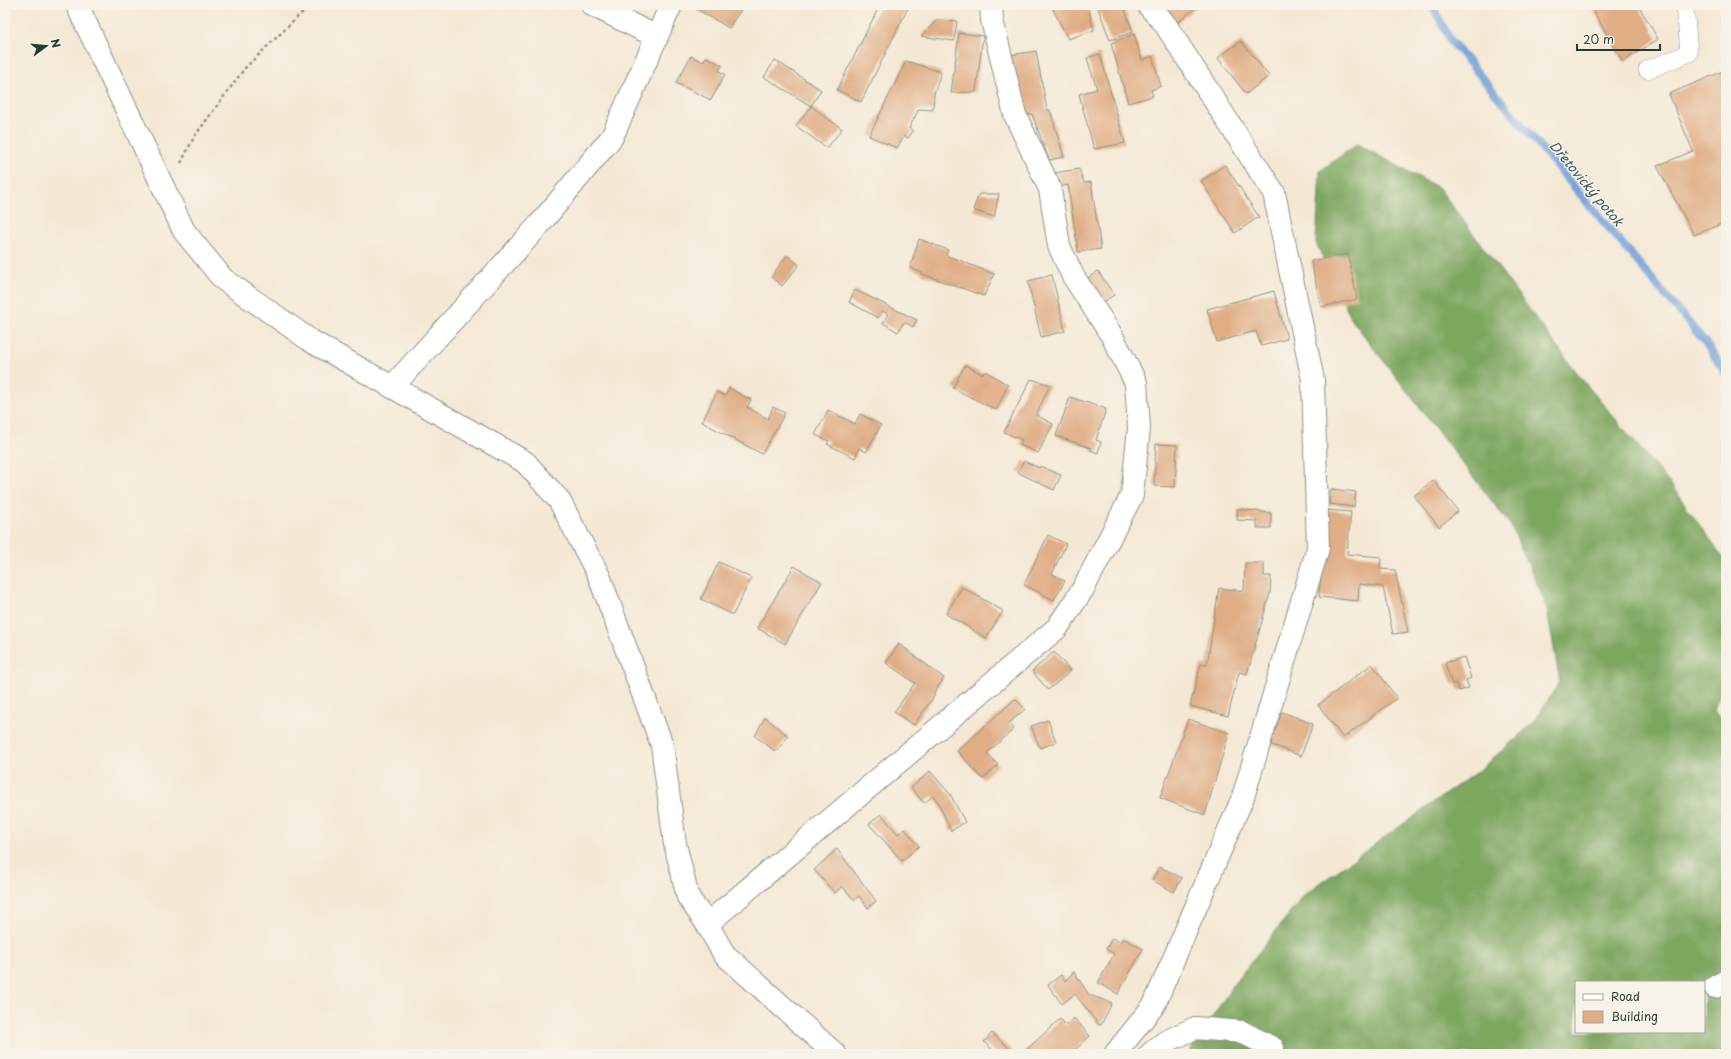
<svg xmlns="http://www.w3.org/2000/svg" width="1731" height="1059" font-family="'Playpen Sans',sans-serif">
<rect width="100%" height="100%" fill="#f7f3e8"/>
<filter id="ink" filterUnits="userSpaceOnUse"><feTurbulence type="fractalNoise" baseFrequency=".025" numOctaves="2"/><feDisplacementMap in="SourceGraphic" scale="8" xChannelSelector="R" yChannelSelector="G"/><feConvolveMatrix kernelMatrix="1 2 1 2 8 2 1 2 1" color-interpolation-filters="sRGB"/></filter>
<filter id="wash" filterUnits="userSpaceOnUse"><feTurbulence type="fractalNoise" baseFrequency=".012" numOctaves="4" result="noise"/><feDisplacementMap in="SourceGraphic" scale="16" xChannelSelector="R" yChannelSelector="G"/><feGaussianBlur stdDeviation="0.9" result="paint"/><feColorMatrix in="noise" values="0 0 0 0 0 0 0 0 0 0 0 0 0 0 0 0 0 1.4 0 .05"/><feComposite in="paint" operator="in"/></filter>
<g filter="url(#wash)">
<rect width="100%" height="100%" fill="#f4e8d4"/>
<path fill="#7da65f" stroke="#4e724a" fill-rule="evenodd" d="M1357 144 1439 188 1576 372 1671 485 1726 562V675L1714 710 1726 729V1054H1188L1236 981 1305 894 1482 768 1531 725 1560 682 1546 604 1511 526 1352 320 1316 243 1320 171ZM1576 982H1704V1032H1576Z"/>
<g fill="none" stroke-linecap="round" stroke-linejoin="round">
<polyline stroke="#709ed9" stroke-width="8" points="1432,5 1451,41 1705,342 1726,374"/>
</g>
<g id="blocks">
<g fill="#e0ad85">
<polygon points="694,5 744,5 729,28 693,7"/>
<polygon points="880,5 906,5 909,6 861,102 837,90"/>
<polygon points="1051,5 1087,5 1094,30 1068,39"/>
<polygon points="1097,5 1123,5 1133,32 1110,40"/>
<polygon points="1159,5 1199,5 1175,25"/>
<polygon points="1590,5 1638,5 1658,39 1623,62"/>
<polygon points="937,20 957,21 954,41 921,36"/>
<polygon points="959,33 983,36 976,92 951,93"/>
<polygon points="1134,34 1142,60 1152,56 1161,86 1151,90 1153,96 1128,103 1111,43"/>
<polygon points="1241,41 1269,76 1246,94 1218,58"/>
<polygon points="1036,51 1047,110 1050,110 1064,157 1049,160 1032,114 1020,116 1010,55"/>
<polygon points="1100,54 1125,143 1094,149 1079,94 1097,89 1087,58"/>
<polygon points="691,56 703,62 706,57 722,65 719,71 725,74 711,100 676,83"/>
<polygon points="775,60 821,90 811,106 764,77"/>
<polygon points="906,61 941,72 934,94 933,110 919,109 909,128 913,131 908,138 904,136 897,148 869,136"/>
<polygon points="1726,70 1726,222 1694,235 1657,166 1693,151 1669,94"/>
<polygon points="811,106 842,129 827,148 796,126"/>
<polygon points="1225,165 1259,217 1235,233 1201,181"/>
<polygon points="1079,169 1084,183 1091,182 1101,249 1078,252 1068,185 1059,187 1054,173"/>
<polygon points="979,194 999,194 994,217 973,210"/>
<polygon points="919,239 948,250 946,255 994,274 984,296 922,274 922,273 910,268"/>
<polygon points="1348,254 1357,299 1321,307 1311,261"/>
<polygon points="787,255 799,265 782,286 771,277"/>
<polygon points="1098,271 1114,295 1097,306 1082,282"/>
<polygon points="1052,275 1065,331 1041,337 1028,281"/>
<polygon points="855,290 917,320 913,327 904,322 898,332 883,323 888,314 882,311 878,318 849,302"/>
<polygon points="1274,291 1287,339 1261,346 1256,331 1217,342 1207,309"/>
<polygon points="965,365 982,374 984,372 987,372 1008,385 996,410 953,388"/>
<polygon points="1031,379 1050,385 1036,415 1053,424 1038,453 1020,445 1022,440 1004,432"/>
<polygon points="729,388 751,400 747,407 768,419 773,407 785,413 762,454 702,422 717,392 725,396"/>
<polygon points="1070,397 1106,409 1096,440 1101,442 1098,453 1090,450 1091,448 1056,436"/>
<polygon points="828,410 855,424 860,414 881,425 866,452 859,448 855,458 827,444 829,441 815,435"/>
<polygon points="1156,444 1177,445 1175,487 1154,486"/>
<polygon points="1024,461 1039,468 1040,466 1061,475 1054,490 1017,472"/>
<polygon points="1433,480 1458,511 1439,527 1414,496"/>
<polygon points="1331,489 1356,492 1354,507 1329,504"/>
<polygon points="1238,509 1271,513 1271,528 1257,528 1257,521 1237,520"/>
<polygon points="1326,510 1351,512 1347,554 1381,557 1380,569 1395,570 1408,632 1393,634 1383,587 1359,584 1358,601 1319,597"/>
<polygon points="1048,535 1066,544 1052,574 1065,581 1054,600 1024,585"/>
<polygon points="719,562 751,578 733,615 701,599"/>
<polygon points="1245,563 1264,563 1264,576 1271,576 1270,593 1247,674 1239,672 1228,716 1190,706 1201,664 1207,665 1219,588 1244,591"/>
<polygon points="794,566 822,582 785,644 757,628"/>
<polygon points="962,587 1003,611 986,638 946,614"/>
<polygon points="899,644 944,678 933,694 935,695 914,725 894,712 915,683 886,663"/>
<polygon points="1054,652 1071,671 1048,690 1032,671"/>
<polygon points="1464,657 1471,678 1466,680 1469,688 1459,691 1456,683 1452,684 1445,663"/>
<polygon points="1372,664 1397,698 1343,738 1318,705"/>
<polygon points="1015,699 1025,709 1009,723 1014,729 987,753 998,765 983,779 957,751"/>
<polygon points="1282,712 1313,724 1301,756 1270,744"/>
<polygon points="765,717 788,736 776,752 755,736"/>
<polygon points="1188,719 1229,733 1205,815 1160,798"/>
<polygon points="1048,720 1056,742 1040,748 1031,726"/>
<polygon points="930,771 950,794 965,822 951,831 938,802 933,796 924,803 911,788"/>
<polygon points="881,814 898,834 905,829 919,846 902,861 869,824"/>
<polygon points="837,849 876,901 868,908 859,896 854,900 842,886 835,893 814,870"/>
<polygon points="1160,867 1182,878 1174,892 1152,880"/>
<polygon points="1112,938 1120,942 1123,938 1143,949 1118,994 1098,983 1114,954 1106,949"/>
<polygon points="1074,972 1089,995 1112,1003 1101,1025 1099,1025 1075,994 1062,1004 1048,985 1061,975 1065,981"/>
<polygon points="1074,1018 1090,1036 1071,1054 1023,1053 1060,1019 1066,1025"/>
<polygon points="992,1033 1016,1054 997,1054 984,1042"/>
</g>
</g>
</g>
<g filter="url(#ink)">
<use href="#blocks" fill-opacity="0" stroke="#8a9284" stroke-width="1"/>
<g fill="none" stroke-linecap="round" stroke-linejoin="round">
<g stroke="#8a9284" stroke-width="18">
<polyline id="service" points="1647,70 1689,53 1685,5"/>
</g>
<g stroke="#8a9284" stroke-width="24">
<g id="minor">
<polyline points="77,5 184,231 223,279 311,341 525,462 559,500 599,576 662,745 675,844 688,897 707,924 724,954 835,1054"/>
<polyline points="592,5 657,37"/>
<polyline points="392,387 539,225 612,137 671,5"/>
<polyline points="707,924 1057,628 1083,589 1132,495 1139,428 1136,383 1112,336 1073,276 1059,246 1050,189 1015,115 992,20 991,5"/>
<polyline points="1715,987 1726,981"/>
<polyline points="1115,1054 1154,1005 1243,797 1318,548 1313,380 1274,193 1165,24 1148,5"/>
<polyline points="1150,1054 1165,1042 1195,1028 1242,1032 1273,1048"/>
</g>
</g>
<polyline stroke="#8a9284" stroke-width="2.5" stroke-dasharray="3 3" stroke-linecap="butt" points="181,163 194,137 245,68 310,5"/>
<use href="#service" stroke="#fff" stroke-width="17"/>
<use href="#minor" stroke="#fff" stroke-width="22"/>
</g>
</g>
<g text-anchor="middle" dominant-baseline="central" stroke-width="3" stroke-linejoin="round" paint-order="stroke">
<g font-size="13" font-style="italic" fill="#375a66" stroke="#f7f3e8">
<text transform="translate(1587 183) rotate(50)">Dřetovický potok</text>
</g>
</g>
<rect width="1731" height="1059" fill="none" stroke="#f7f3e8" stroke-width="20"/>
<rect x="1575" y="981" width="130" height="52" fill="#f7f3e8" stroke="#a1aaa0"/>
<rect x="1583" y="994" width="20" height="6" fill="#ffffff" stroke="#a1aaa0"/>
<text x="1611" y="1001" font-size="12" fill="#1f3d34">Road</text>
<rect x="1583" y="1011" width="20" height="12" fill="#e0ad85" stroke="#a1aaa0"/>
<text x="1611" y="1021" font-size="12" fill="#1f3d34">Building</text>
<g transform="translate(46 46) rotate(74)" stroke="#f7f3e8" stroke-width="3" paint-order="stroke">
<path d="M0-3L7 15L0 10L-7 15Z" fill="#1f3d34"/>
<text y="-6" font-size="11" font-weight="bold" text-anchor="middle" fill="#1f3d34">N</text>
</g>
<path d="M1577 44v6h83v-6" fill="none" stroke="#1f3d34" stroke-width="2"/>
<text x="1583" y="44" font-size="12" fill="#1f3d34" stroke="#f7f3e8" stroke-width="3" paint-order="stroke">20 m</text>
</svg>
